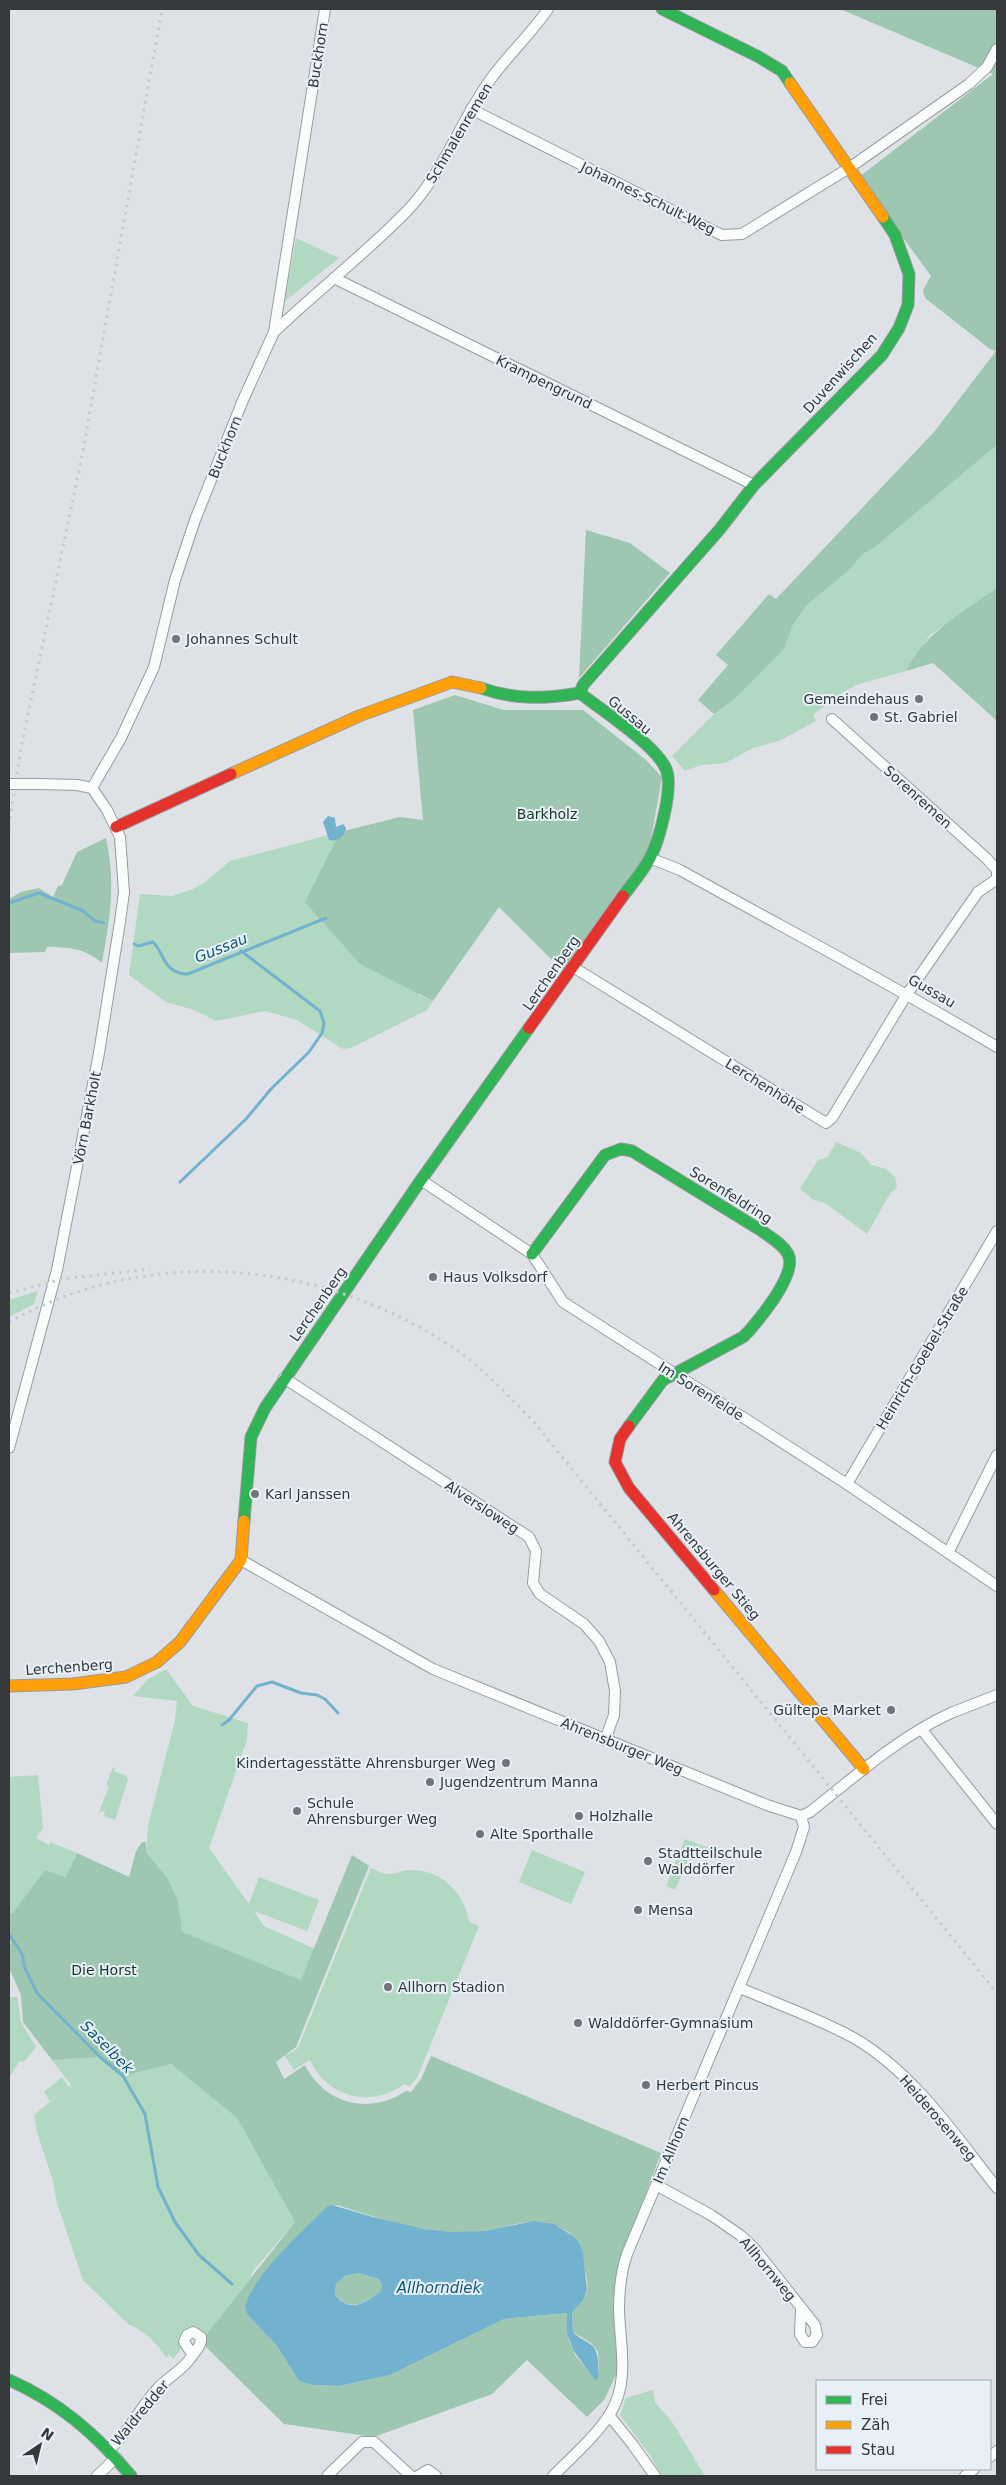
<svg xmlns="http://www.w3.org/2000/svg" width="1006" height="2485" font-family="'DejaVu Sans',sans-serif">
<rect width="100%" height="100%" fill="#dee2e6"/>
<g fill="#b1d8c1">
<polygon points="296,238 339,258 285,301"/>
<polygon points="997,445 997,588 930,635 906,671 859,684 843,692 813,715 816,721 779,741 753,748 725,763 701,765 685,771 672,756 714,714 736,698 784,649 793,625 807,605 848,571 863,554 875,547"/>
<polygon points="340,832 419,995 433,1001 427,1010 351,1048 343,1049 297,1020 265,1011 216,1021 194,1010 166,1002 129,975 140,894 172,896 193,889 205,882 230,861"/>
<polygon points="836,1142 861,1153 871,1165 886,1169 895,1177 897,1188 891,1192 867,1234 825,1203 812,1199 800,1189 818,1160 828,1157"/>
<polygon points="38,1291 34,1304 9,1317 9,1300"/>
<polygon points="166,1669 193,1706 248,1723 247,1740 209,1848 249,1904 259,1877 319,1900 307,1931 254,1911 264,1926 315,1949 301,1980 181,1932 178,1901 146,1852 148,1826 175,1720 177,1701 133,1696 147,1680"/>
<polygon points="113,1767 115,1768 114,1771 126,1776 128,1780 115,1820 104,1816 105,1812 101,1811 98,1814 109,1787 106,1785"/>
<polygon points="38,1775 43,1828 36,1838 49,1845 50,1842 77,1853 66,1877 45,1870 12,1914 9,1913 9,1777"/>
<polygon points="685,1839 730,1856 688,1860 675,1890 666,1886"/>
<polygon points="532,1850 585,1872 571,1904 519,1882"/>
<path d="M371 1868C376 1870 381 1873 386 1874 394 1875 404 1869 413 1870 443 1871 465 1894 469 1922L479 1926 417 2078 410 2086 404 2084C371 2109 327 2097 310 2060L294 2070 285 2056 298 2048Z"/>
<polygon points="9,1997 17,1997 21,2022 36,2047 26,2060 19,2062 9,2078"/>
<path d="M100 2057 123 2076 171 2064 237 2118 295 2222 253 2271 249 2280 205 2336 195 2327 184 2330 179 2338 181 2349 173 2359 169 2354 166 2358C159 2344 143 2330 128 2324L83 2280 57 2203 53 2181 37 2132 34 2115 68 2087 50 2101 44 2092 62 2077 69 2087 71 2085 52 2060Z"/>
<polygon points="653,2390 655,2402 672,2422 705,2476 662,2476 650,2455 620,2415 626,2398"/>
</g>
<g fill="#9dc7b0" fill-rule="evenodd">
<polygon points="840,9 997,9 997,445 875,547 863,554 848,571 807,605 793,625 784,649 736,698 714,714 698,700 728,665 716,655 769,594 776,599 934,432 996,351 990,349 925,298 923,290 931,276 859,177 993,74"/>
<polygon points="586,530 630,543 670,573 579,678"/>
<path d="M997 588V721L933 663 906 671C926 631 962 613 997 588Z"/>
<polygon points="455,695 504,710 583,710 646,760 662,777 649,850 563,971 499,907 433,1001 360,964 305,902 340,832 400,817 423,820 413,710"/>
<path d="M106 838C116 884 110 918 102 963 85 948 68 947 47 947L45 952 9 953V899L21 892 39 888 53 897 58 886 62 885 77 852Z"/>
<path d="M142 1842H146V1852L167 1878 178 1901 182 1932 301 1980 352 1855 369 1866 296 2047 276 2062 284 2079 305 2065C325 2105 370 2115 406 2091L411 2092 421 2079 431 2056 661 2153 619 2264 616 2278 620 2375 615 2377 604 2400 587 2417 527 2360 492 2394 374 2437 284 2424 205 2346V2336L295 2222 237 2118 171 2064 123 2076 100 2057 52 2060 23 2022 21 1995 9 1968V1948L11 1941 9 1940V1913L12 1914 45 1870 66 1877 77 1853 129 1877 136 1851ZM337 2205C374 2217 413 2230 452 2232 462 2232 473 2232 483 2231 515 2227 537 2212 568 2232 577 2238 582 2250 584 2261 584 2270 589 2283 587 2291 585 2301 575 2304 572 2312L573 2332 591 2343 598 2352 599 2374 592 2375 575 2355 569 2341 567 2313 504 2319 390 2375 339 2386 312 2385 299 2381 277 2346 247 2314V2301L263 2275 326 2207Z"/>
<path d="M358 2273 379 2279 382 2285 380 2292C362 2304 352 2312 335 2295L336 2284 345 2276Z"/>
</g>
<g fill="#73b2ce" fill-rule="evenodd">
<path d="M328 816 335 818 336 827 343 824 346 828C345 837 337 842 329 840L323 822Z"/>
<path d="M332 2205 373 2217 424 2229 452 2232 484 2231 534 2221 554 2224 573 2236 579 2242 583 2253 587 2290 583 2300 572 2312 573 2332C585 2345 598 2340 598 2364 598 2369 600 2374 597 2379L595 2380 573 2350 567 2333V2313L504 2319 390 2375 339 2386 312 2385 299 2381 277 2346 247 2314 245 2306C257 2270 301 2234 326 2207ZM358 2273 379 2279 382 2285 380 2292C363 2304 351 2313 335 2295L336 2284 345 2276Z"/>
</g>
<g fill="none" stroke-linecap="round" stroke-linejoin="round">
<g stroke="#73b2ce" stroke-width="3">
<polyline points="9,903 39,893 83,911 95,921 104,923"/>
<path d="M134 944 138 946 153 942C164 952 163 974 188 974L326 918"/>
<polyline points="180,1182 246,1119 271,1089 309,1052 322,1033 324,1023 320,1011 241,951"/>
<polyline points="222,1725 229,1720 257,1686 272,1682 301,1693 317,1695 325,1699 338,1713"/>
<polyline points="9,1934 22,1954 25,1968 37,1993 100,2057 123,2076 145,2114 158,2187 175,2222 199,2255 232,2284"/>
</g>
<g stroke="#999c9f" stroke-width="12">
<g id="street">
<polyline points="471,109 691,220 722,235 742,234 849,168 969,84 987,67 997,49"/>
<polyline points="334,278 754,485"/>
<path d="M274 332C317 291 365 254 407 211 443 173 460 122 490 80 508 55 531 34 548 9"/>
<polyline points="832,719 986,858 997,870 997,879"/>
<polyline points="38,784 77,785 92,788"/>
<polyline points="92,788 121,738 154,667 175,580 195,520 243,400 274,332 325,9"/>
<path d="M650 858 680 870C786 929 893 985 997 1047"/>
<polyline points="573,967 826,1123 832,1118 907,994 978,892 997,879"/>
<polyline points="421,1180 532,1254 563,1302 847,1484 997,1586"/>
<polyline points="284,1378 529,1537 536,1551 533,1583 540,1594 584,1624 599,1641 610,1662 615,1691 614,1715 605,1740"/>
<polyline points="9,1448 57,1270 99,1053 120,922 124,892 120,837 107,810 92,788"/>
<polyline points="847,1484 997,1231"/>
<polyline points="948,1553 997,1455"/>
<path d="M241 1560 433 1669 767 1805 801 1816 810 1812C853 1778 900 1736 951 1713 966 1707 982 1701 997 1695"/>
<polyline points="922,1730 997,1824"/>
<path d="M740 1988C777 2004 818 2018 854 2038 914 2073 955 2135 997 2188"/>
<polyline points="656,2185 711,2215 740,2235 754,2248 815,2325 817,2335 812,2342 805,2342 800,2334 801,2310"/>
<polyline points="609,2415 633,2445 655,2476"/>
<path d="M109 2450C128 2433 140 2408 157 2389 167 2378 180 2372 189 2360 194 2353 202 2346 201 2337L193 2332 187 2335 184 2342 193 2355"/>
<polyline points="990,2457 997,2451"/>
<polyline points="328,2475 362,2442 374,2442 411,2476"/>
<polyline points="97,2476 116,2458"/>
<polyline points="418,2476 428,2470 436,2476"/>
<path d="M553 2476C572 2457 595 2437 610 2414 630 2381 620 2346 619 2310 619 2290 621 2272 627 2254L796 1852 804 1827 801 1816"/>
<polyline points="965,2476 974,2469"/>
</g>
</g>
<g stroke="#999c9f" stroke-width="13">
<g id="fast">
<polyline points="662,9 759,57 782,71 790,83"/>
<path d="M481 688C514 700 545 699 580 693 601 710 656 745 666 769 674 787 659 841 650 858 643 871 632 884 623 896"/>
<polyline points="580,693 583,685 720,529 754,485 882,355 899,328 908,305 909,274 895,235 883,217"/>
<path d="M532 1254 605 1155 621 1149 632 1151 762 1231C771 1238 783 1244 788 1254 798 1273 761 1317 749 1331L743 1337 663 1380 629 1426"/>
<polyline points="244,1521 251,1437 265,1408 421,1180 529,1028"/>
<path d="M9 2380C59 2402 96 2434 131 2476"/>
</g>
</g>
<g stroke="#999c9f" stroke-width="13">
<g id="slow">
<polyline points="790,83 883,217"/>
<polyline points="231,774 359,716 452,682 481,688"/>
<polyline points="714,1590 864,1769"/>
<polyline points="9,1686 73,1684 126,1677 157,1662 180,1642 241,1560 244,1521"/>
</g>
</g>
<g stroke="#999c9f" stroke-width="13">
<g id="jam">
<polyline points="116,827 231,774"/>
<polyline points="529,1028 623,896"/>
<polyline points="629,1426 620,1439 615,1462 629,1488 714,1590"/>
</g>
</g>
<use href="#street" stroke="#fafbfb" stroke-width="10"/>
<use href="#fast" stroke="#30b455" stroke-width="11"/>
<use href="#slow" stroke="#ff9f0a" stroke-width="11"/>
<use href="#jam" stroke="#e5322d" stroke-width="11"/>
<g stroke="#c8c9ca" stroke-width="3" stroke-dasharray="2.5 5" stroke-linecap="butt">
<polyline points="9,826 21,748 82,456 162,9"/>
<polyline points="9,1293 62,1279 150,1269"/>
<path d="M9 1322C149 1244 323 1259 455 1349 484 1369 508 1395 533 1421L997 1993"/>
</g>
<g stroke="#999c9f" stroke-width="12" stroke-linecap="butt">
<polyline id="street-bridge" points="9,784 38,784"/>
</g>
<use href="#street-bridge" stroke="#fafbfb" stroke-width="10"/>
</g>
<g fill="#717478" stroke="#e8f0f7" stroke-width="2">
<circle cx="176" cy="639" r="5"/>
<circle cx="919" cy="699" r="5"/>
<circle cx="874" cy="717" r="5"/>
<circle cx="433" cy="1277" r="5"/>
<circle cx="255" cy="1494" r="5"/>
<circle cx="891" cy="1710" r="5"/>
<circle cx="506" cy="1763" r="5"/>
<circle cx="430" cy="1782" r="5"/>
<circle cx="297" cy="1811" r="5"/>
<circle cx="579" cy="1816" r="5"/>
<circle cx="480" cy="1834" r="5"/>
<circle cx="648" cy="1861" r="5"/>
<circle cx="638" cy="1910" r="5"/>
<circle cx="388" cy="1987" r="5"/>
<circle cx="578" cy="2023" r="5"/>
<circle cx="646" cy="2085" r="5"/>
</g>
<g text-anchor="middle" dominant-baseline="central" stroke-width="4" stroke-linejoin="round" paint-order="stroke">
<g font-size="14" fill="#36393c" stroke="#e8f0f7">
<text transform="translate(318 55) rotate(-81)">Buckhorn</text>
<text transform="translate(459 133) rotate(-59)">Schmalenremen</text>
<text transform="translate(648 198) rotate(26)">Johannes-Schult-Weg</text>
<text transform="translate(840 373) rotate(-48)">Duvenwischen</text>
<text transform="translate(544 382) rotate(26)">Krampengrund</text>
<text transform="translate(225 447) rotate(-68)">Buckhorn</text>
<text transform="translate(630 715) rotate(40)">Gussau</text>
<text transform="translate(918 797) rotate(42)">Sorenremen</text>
<text transform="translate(551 973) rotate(-55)">Lerchenberg</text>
<text transform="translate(932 991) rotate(30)">Gussau</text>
<text transform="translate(765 1086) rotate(32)">Lerchenhöhe</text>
<text transform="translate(87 1118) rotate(-79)">Vörn Barkholt</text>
<text transform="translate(731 1195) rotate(32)">Sorenfeldring</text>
<text transform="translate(318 1304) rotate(-55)">Lerchenberg</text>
<text transform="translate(922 1358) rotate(-59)">Heinrich-Goebel-Straße</text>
<text transform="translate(701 1391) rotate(32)">Im Sorenfelde</text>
<text transform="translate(482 1507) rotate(33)">Alversloweg</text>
<text transform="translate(714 1566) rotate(50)">Ahrensburger Stieg</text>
<text transform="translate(69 1667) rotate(-4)">Lerchenberg</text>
<text transform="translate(622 1746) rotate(22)">Ahrensburger Weg</text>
<text transform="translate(938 2118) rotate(49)">Heiderosenweg</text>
<text transform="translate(671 2150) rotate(-67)">Im Allhorn</text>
<text transform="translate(768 2269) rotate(50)">Allhornweg</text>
<text transform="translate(140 2413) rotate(-50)">Waldredder</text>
</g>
<g font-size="14" fill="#36393c" stroke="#e8f0f7" text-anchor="start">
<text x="186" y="639">Johannes Schult</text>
<text x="909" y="699" text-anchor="end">Gemeindehaus</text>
<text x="884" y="717">St. Gabriel</text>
<text x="443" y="1277">Haus Volksdorf</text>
<text x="265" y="1494">Karl Janssen</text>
<text x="881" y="1710" text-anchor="end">Gültepe Market</text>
<text x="496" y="1763" text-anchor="end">Kindertagesstätte Ahrensburger Weg</text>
<text x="440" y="1782">Jugendzentrum Manna</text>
<text x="307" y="1803">Schule<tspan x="307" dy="16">Ahrensburger Weg</tspan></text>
<text x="589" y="1816">Holzhalle</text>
<text x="490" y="1834">Alte Sporthalle</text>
<text x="658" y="1853">Stadtteilschule<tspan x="658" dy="16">Walddörfer</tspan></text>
<text x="648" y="1910">Mensa</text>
<text x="398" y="1987">Allhorn Stadion</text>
<text x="588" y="2023">Walddörfer-Gymnasium</text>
<text x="656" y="2085">Herbert Pincus</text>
</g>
<g font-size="14" fill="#173724" stroke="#e8f0f7">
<text x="547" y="814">Barkholz</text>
<text x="104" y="1970">Die Horst</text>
</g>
<g font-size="15" font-style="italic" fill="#125873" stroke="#e8f0f7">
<text transform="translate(221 948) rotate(-22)">Gussau</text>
<text transform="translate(107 2047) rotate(45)">Saselbek</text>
<text x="439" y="2288">Allhorndiek</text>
</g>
</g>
<rect width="1006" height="2485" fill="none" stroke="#36393c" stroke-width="20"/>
<rect x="816" y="2380" width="175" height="90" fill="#e8f0f7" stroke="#a1a7ac"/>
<rect x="826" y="2396" width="25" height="8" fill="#30b455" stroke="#a1a7ac"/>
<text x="861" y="2405" font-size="15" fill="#36393c">Frei</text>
<rect x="826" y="2421" width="25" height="8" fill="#ff9f0a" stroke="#a1a7ac"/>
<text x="861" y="2430" font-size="15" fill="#36393c">Zäh</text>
<rect x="826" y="2446" width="25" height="8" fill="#e5322d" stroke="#a1a7ac"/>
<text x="861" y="2455" font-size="15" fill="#36393c">Stau</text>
<g transform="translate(40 2445) rotate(35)" stroke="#e8f0f7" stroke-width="4" paint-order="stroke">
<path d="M0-4L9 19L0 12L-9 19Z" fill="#36393c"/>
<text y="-8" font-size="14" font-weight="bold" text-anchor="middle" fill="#36393c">N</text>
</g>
</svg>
